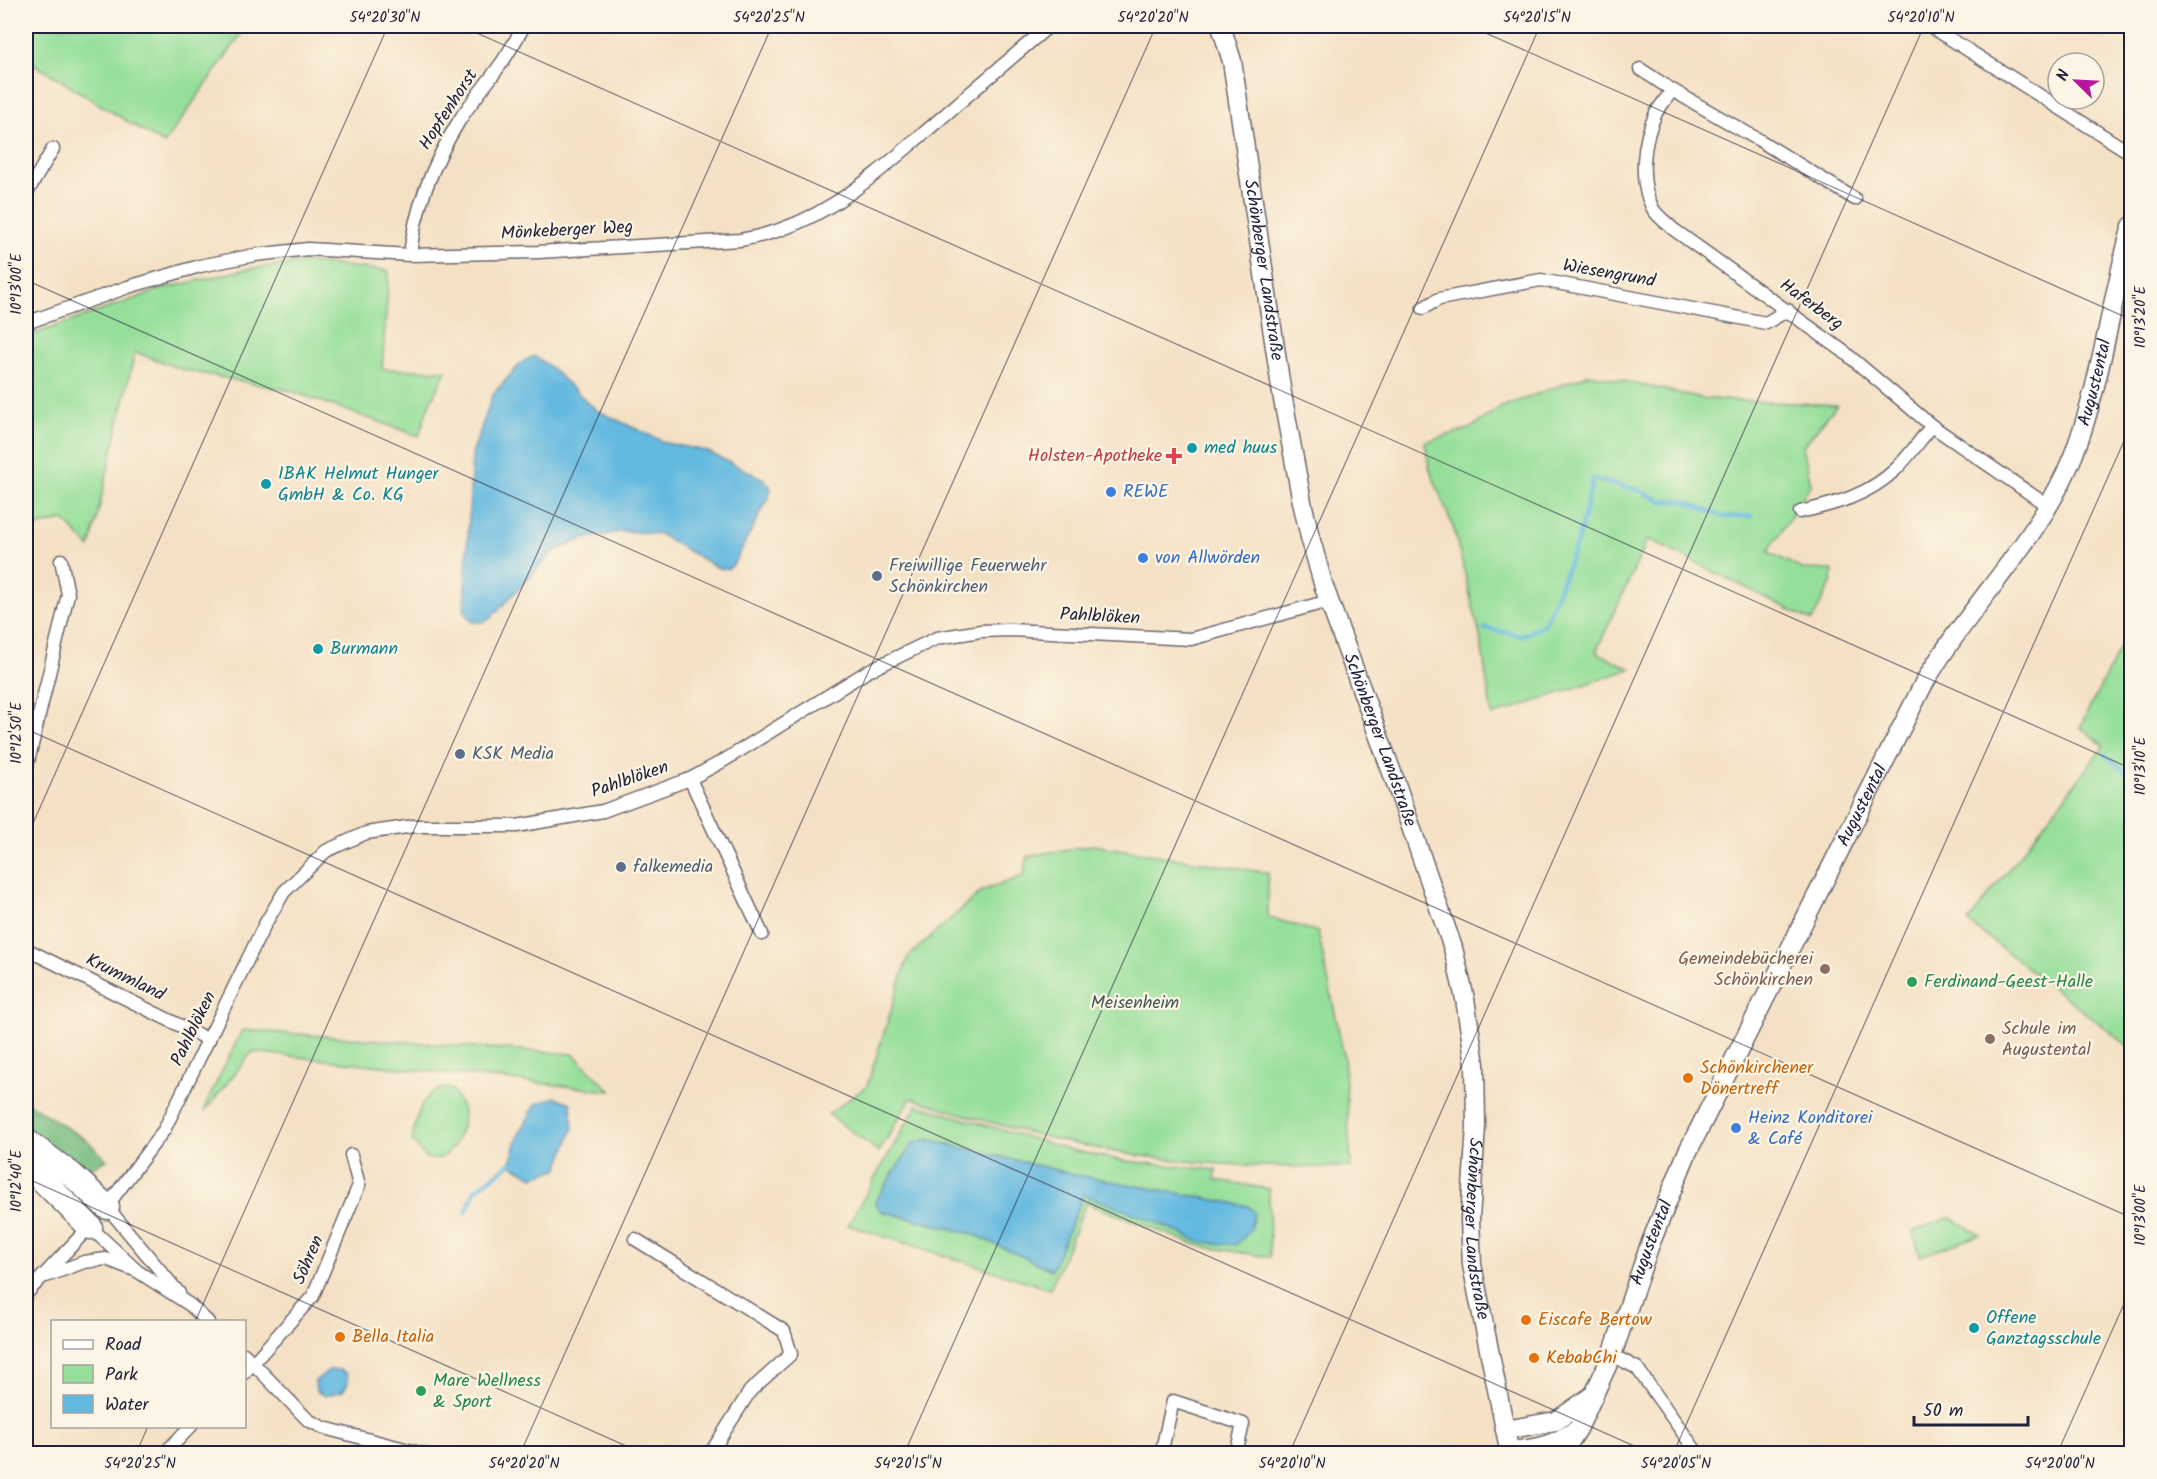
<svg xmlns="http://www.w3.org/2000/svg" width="2157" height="1479" font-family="Kalam,sans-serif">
<rect width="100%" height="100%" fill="#fcf5e5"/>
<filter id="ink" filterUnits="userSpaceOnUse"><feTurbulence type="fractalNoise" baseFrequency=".0167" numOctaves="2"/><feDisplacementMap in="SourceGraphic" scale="12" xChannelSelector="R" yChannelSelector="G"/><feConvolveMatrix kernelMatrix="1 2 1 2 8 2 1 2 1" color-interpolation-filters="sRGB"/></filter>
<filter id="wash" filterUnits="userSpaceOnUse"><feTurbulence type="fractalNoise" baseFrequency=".008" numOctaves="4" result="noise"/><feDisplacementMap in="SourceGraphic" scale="24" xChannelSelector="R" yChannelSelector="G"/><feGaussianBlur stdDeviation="1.35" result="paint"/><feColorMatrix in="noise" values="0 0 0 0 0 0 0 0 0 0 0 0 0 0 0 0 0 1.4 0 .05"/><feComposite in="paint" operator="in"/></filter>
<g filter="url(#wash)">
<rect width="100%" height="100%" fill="#f4e1c5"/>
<g fill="#96df9a" stroke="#5c806a" stroke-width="1.5" fill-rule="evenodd">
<polygon points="26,26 247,26 164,144 26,59"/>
<polygon points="306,262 389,271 382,369 446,371 428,407 419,436 291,391 184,370 135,352 90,548 64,520 39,526 26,538 26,337 162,289 247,269"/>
<polygon points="1590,374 1707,399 1837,405 1803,446 1811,485 1768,552 1802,569 1833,570 1832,581 1812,621 1648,539 1596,652 1631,669 1492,716 1480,636 1454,530 1429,467 1425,442 1469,429 1499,408"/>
<polygon points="2131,626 2132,1048 2131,1048 1968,922 2104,746 2080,727"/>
<path d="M1093 845 1268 873V917L1318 932 1344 1056 1351 1167C1276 1168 1202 1165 1128 1154 1054 1142 982 1121 911 1098L879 1152 828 1114 867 1086 908 957 982 891 1023 876 1028 856Z"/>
<polygon points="242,1030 573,1054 611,1091 252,1052 205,1111 205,1106"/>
<path d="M446 1088 453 1090C456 1097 463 1106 463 1112 465 1126 454 1153 440 1158 435 1160 431 1159 426 1158L412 1140C416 1120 420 1090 446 1088Z"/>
<path d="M917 1105 1071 1150 1124 1161 1216 1170 1215 1180 1269 1189 1270 1257 1199 1246 1086 1203 1050 1289 848 1225ZM927 1139 1077 1175 1248 1206 1200 1242 1151 1220 1083 1194 1052 1270 973 1234 881 1211Z"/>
<polygon points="1951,1217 1980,1235 1920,1256 1913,1231"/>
</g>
<polygon fill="#78be82" stroke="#4d705e" stroke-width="1.5" points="26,1102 88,1141 107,1160 90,1168 77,1167 26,1130"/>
<g fill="#64b9e0" stroke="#436e8e" stroke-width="1.5">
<polygon points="534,356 549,366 596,410 666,443 706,451 764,479 771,488 769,497 733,565 728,569 718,568 659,534 626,531 583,539 553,552 491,618 484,622 472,622 464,612 472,455 493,394 522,362"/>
<polygon points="555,1097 571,1103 573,1129 558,1169 533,1177 510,1164 519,1134 536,1104"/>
<polygon points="927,1139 1077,1175 1248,1206 1254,1212 1250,1231 1236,1245 1200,1242 1151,1220 1083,1195 1052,1270 973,1234 881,1211 875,1202 912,1144"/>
<polygon points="329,1370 340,1370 347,1374 348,1383 343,1391 325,1396 316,1391 315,1381"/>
</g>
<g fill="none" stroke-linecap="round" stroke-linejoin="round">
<g stroke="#64b9e0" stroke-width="4.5">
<polyline points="1485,628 1522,636 1545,624 1578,540 1593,479 1638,490 1662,501 1684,501 1724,517 1751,516"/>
<polyline points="2105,755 2132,777"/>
<polyline points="466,1212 475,1190 510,1164"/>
</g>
</g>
</g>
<g filter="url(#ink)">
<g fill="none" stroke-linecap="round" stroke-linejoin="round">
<g stroke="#6c656b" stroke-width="15">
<g id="street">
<polyline points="1930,26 2132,154"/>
<polyline points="1640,69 1672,90 1759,140 1855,199"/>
<path d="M1672 90C1667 98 1661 105 1656 113 1643 141 1638 181 1653 209 1657 216 1667 223 1673 229L1843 351 1932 426 2048 506"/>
<polyline points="26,194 53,149"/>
<path d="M410 255C415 207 434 162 459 121 471 102 487 84 500 65 509 53 516 39 524 26"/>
<polyline points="1423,308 1439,299 1541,280 1766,323 1788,310"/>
<path d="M26 323 128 287 200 266 255 255 308 249 410 255 538 252 740 240C820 227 871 178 931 127 970 93 1010 59 1049 26"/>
<path d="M1800 512C1836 504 1869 495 1896 469 1909 456 1920 440 1932 426"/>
<polyline points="26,770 68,594 61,560"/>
<polyline points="690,779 762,934"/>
<polyline points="26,949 209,1040"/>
<polyline points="107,1207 179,1293"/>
<polyline points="104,1210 164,1130 265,924 284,892 326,851 366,833 414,826 517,826 603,811 690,779 723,761 868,671 937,638 981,631 1010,630 1191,639 1329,601"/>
<polyline points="90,1227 137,1271 190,1305 208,1322"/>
<polyline points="635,1239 784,1331 791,1354 750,1391 710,1454"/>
<polyline points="46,1276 84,1262 106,1259 132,1269"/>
<polyline points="26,1294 93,1223"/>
<polyline points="244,1354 308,1420 324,1428 424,1454"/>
<polyline points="1612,1355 1637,1368 1698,1454"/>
<polyline points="244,1373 313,1296 359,1185 351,1155"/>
<polyline points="164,1454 191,1426"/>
<polyline points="1161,1454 1173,1401 1243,1424 1236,1454"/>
</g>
</g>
<g stroke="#6c656b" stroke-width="21">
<g id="secondary">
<path id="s1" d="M1221 26 1232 61 1282 394 1302 502 1310 537 1324 587 1394 778 1453 948 1465 999 1475 1064 1476 1126 1470 1219 1472 1265 1510 1454"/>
<polyline points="1505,1430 1556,1421 1593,1395"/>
<path d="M1509 1451C1537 1449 1551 1446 1575 1431"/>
<path id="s2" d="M1562 1454 1578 1429 1612 1355 1649 1247 1687 1153 1923 685C1968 606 2039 542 2073 456 2102 382 2110 302 2132 226"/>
</g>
</g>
<g stroke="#6c656b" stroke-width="27">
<g id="highway">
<polyline points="26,1141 72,1175 107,1207"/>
<polyline points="26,1164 90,1227"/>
</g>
</g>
<use href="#street" stroke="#fff" stroke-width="12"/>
<use href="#secondary" stroke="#fff" stroke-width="18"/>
<use href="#highway" stroke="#fff" stroke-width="24"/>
</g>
</g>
<path fill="none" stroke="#22223b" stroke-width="1.5" stroke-opacity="0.45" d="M461 26 2132 769M1470 26 2132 320M26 280 2132 1218M26 729 1652 1454M26 839 388 26M26 1178 644 1454M195 1322 772 26M136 1454 148 1426M520 1454 1156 26M904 1454 1540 26M1289 1454 1924 26M1673 1454 2132 423M2057 1454 2132 1286"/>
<g fill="#0f9aa8" stroke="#fcf5e5" stroke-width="2">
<circle cx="1192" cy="448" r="6"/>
<circle cx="266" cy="484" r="6"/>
<circle cx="318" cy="649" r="6"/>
<circle cx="1974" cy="1328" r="6"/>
</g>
<path fill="#e0444e" stroke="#fcf5e5" stroke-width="2" d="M1171 447h6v6h6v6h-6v6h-6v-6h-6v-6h6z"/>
<g fill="#3f7fe0" stroke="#fcf5e5" stroke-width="2">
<circle cx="1111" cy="492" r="6"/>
<circle cx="1143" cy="558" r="6"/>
<circle cx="1736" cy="1128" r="6"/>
</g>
<g fill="#5c6f8a" stroke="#fcf5e5" stroke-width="2">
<circle cx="877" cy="576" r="6"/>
<circle cx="460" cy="754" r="6"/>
<circle cx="621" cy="867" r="6"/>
</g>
<g fill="#8d6e63" stroke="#fcf5e5" stroke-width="2">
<circle cx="1825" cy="969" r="6"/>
<circle cx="1990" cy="1039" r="6"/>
</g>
<g fill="#2e9e5b" stroke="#fcf5e5" stroke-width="2">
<circle cx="1912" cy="982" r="6"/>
<circle cx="421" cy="1391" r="6"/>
</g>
<g fill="#e8710a" stroke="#fcf5e5" stroke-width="2">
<circle cx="1688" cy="1078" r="6"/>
<circle cx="1526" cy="1320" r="6"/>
<circle cx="340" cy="1337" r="6"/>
<circle cx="1534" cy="1358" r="6"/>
</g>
<g text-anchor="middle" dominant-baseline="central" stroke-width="4.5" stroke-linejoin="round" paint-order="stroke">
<g font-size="18" fill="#22223b" stroke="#fcf5e5">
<text transform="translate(449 110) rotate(-57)">Hopfenhorst</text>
<text transform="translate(567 231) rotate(-3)">Mönkeberger Weg</text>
<text stroke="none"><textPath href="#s1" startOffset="248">Schönberger Landstraße</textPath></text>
<text transform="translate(1609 274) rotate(10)">Wiesengrund</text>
<text transform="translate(1811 305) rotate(36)">Haferberg</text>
<text stroke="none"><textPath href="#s2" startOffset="1202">Augustental</textPath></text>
<text transform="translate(1100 617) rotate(3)">Pahlblöken</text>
<text stroke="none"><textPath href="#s1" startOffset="734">Schönberger Landstraße</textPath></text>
<text transform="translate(630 780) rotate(-19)">Pahlblöken</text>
<text stroke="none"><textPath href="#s2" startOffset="716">Augustental</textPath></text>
<text transform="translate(125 978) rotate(26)">Krummland</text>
<text transform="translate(194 1029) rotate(-64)">Pahlblöken</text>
<text stroke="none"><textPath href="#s1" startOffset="1238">Schönberger Landstraße</textPath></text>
<text stroke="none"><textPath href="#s2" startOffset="230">Augustental</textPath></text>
<text transform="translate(309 1260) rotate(-66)">Söhren</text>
</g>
<g font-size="18" fill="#0d838f" stroke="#fcf5e5" text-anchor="start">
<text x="1204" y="448">med huus</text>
<text x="278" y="474">IBAK Helmut Hunger<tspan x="278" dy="21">GmbH &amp; Co. KG</tspan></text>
<text x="330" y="649">Burmann</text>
<text x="1986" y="1318">Offene<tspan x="1986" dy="21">Ganztagsschule</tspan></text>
</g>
<g font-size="18" fill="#be3a42" stroke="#fcf5e5" text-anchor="end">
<text x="1162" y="456">Holsten-Apotheke</text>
</g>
<g font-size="18" fill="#366cbe" stroke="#fcf5e5" text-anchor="start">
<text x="1123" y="492">REWE</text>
<text x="1155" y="558">von Allwörden</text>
<text x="1748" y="1118">Heinz Konditorei<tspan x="1748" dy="21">&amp; Café</tspan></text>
</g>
<g font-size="18" fill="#4e5e75" stroke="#fcf5e5" text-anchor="start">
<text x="889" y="566">Freiwillige Feuerwehr<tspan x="889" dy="21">Schönkirchen</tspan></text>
<text x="472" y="754">KSK Media</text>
<text x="633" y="867">falkemedia</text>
</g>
<g font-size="18" fill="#785e54" stroke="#fcf5e5" text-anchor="end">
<text x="1813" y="959">Gemeindebücherei<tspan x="1813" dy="21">Schönkirchen</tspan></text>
<text x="2002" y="1029" text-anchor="start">Schule im<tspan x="2002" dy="21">Augustental</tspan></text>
</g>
<g font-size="18" fill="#27864d" stroke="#fcf5e5" text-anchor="start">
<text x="1924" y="982">Ferdinand-Geest-Halle</text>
<text x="433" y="1381">Mare Wellness<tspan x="433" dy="21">&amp; Sport</tspan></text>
</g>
<g font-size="18" fill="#455b58" stroke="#fcf5e5">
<text x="1135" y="1003">Meisenheim</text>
</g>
<g font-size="18" fill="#c56008" stroke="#fcf5e5" text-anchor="start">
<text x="1700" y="1068">Schönkirchener<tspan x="1700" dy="21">Dönertreff</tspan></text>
<text x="1538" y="1320">Eiscafe Bertow</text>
<text x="352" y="1337">Bella Italia</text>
<text x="1546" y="1358">KebabChi</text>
</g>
</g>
<rect width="2157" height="1479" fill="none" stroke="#fcf5e5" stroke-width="66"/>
<rect x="51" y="1320" width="195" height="108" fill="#fcf5e5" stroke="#a5a1a1" stroke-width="1.5"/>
<rect x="63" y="1340" width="30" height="9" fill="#ffffff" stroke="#a5a1a1" stroke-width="1.5"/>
<text x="105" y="1350" font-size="18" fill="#22223b">Road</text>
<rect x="63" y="1365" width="30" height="18" fill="#96df9a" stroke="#a5a1a1" stroke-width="1.5"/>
<text x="105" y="1380" font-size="18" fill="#22223b">Park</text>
<rect x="63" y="1395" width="30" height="18" fill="#64b9e0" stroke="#a5a1a1" stroke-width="1.5"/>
<text x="105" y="1410" font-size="18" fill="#22223b">Water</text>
<g transform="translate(2076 81) rotate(294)"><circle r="28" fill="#fcf5e5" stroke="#a5a1a1" stroke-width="1.5"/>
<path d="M0-4.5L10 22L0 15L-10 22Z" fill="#b5179e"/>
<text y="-9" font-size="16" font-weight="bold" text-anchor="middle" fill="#22223b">N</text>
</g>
<path d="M1914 1416v9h114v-9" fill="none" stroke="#22223b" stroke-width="3"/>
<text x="1923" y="1416" font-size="18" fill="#22223b" stroke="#fcf5e5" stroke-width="4.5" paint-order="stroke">50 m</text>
<rect x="33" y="33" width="2091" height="1413" fill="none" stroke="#22223b" stroke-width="2"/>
<g font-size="15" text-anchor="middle" fill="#22223b">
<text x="385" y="22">54°20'30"N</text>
<text x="769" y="22">54°20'25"N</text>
<text x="1153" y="22">54°20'20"N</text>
<text x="1537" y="22">54°20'15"N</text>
<text x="1921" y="22">54°20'10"N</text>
<text transform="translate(16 284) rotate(-90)" y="5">10°13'00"E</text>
<text transform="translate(2140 317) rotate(-90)" y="5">10°13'20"E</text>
<text transform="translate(16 733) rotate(-90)" y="5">10°12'50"E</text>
<text transform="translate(2140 766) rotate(-90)" y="5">10°13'10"E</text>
<text transform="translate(16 1181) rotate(-90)" y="5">10°12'40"E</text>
<text transform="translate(2140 1215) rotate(-90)" y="5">10°13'00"E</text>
<text x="140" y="1468">54°20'25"N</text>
<text x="524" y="1468">54°20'20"N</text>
<text x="908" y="1468">54°20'15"N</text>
<text x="1292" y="1468">54°20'10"N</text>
<text x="1676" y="1468">54°20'05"N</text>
<text x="2060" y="1468">54°20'00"N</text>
</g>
</svg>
